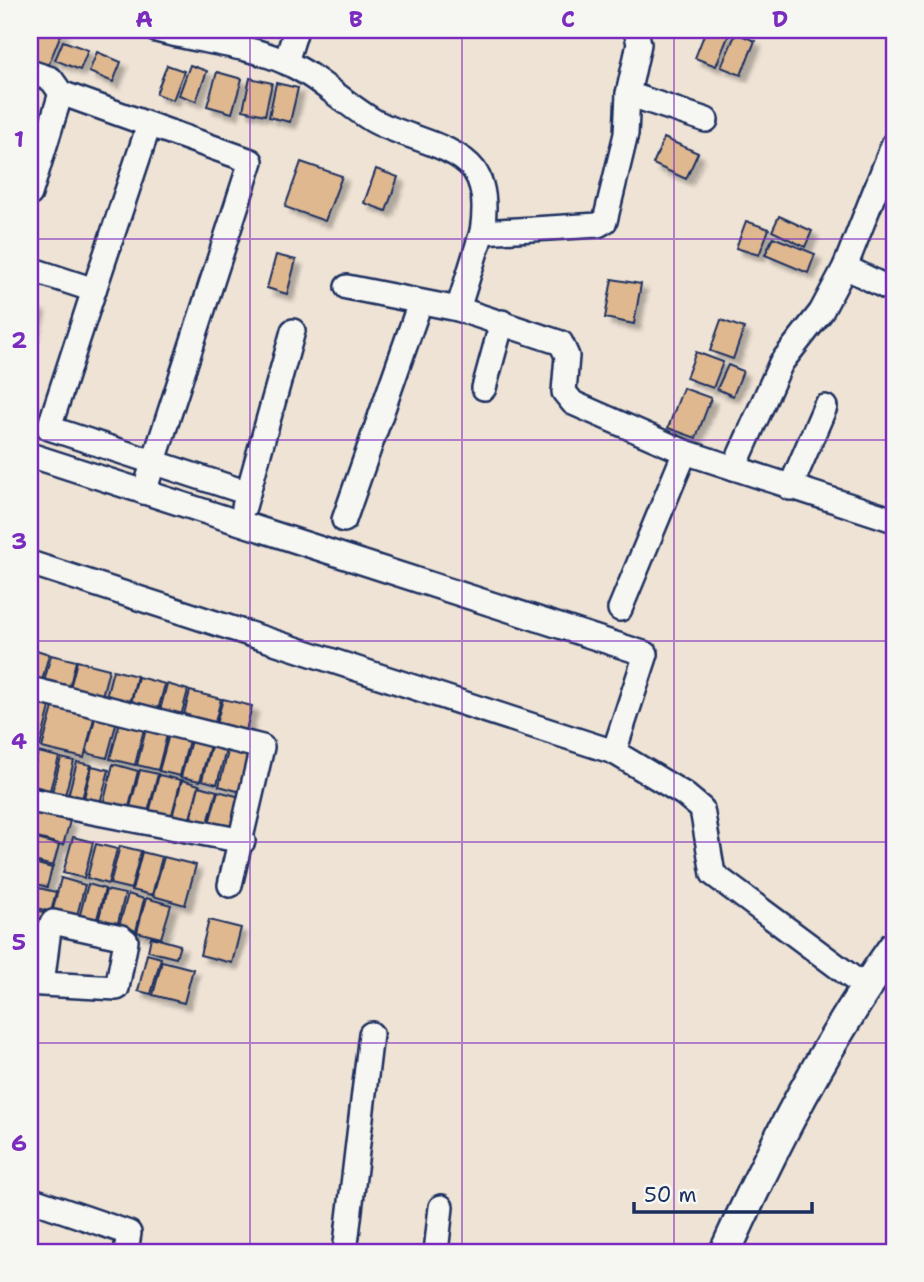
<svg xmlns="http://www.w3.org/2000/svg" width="924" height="1282" font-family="'Shantell Sans',sans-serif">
<defs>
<filter id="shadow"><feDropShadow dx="6" dy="6" stdDeviation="2" flood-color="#0004"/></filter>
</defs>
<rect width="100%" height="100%" fill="#efe3d5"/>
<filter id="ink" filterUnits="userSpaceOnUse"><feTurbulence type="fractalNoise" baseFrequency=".0143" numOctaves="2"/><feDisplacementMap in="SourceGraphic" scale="14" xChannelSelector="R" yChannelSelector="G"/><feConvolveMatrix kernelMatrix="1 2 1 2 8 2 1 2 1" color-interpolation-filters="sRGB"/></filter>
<g filter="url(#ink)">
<g fill="#dfb890" stroke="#1b2f5e" stroke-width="2" filter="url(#shadow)">
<polygon points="35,30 62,31 45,74 30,68 30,42"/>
<polygon points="706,30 730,32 716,66 695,58"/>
<polygon points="736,33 755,41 741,75 721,67"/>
<polygon points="63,41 88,50 80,70 55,60"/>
<polygon points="97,52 121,62 113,82 89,72"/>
<polygon points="167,65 184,71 173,100 156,94"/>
<polygon points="190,65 207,71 196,101 179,95"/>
<polygon points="217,72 242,79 232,113 207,106"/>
<polygon points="250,78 272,83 265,115 243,110"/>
<polygon points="276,83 298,88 290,122 269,117"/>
<polygon points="664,138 698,153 686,179 653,164"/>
<polygon points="301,162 342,176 325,221 285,207"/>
<polygon points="376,169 398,177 386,211 364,203"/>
<polygon points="779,216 812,231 805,247 772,231"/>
<polygon points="746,221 769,229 759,255 736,248"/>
<polygon points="773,237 815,254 808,273 765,255"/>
<polygon points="276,255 296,260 287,294 267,288"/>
<polygon points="612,279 641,284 634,324 605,318"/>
<polygon points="30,304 39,307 30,339"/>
<polygon points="721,320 744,328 733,359 710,351"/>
<polygon points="696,352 723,362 713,388 686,378"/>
<polygon points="728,365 743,371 733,396 717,389"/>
<polygon points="683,388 711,398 696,438 668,428"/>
<polygon points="30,648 49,654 41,685 30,682"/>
<polygon points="51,655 76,661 68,693 43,686"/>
<polygon points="77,661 109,669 101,700 69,692"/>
<polygon points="113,670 137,676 129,708 105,701"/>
<polygon points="138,677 165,684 157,714 130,707"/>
<polygon points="167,684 188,690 180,720 159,714"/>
<polygon points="190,691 221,699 213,730 182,722"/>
<polygon points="223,699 252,706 244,738 214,731"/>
<polygon points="55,700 96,710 84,758 42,748"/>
<polygon points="30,702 50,707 40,746 30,743"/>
<polygon points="97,711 118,717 107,758 86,753"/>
<polygon points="122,714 146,721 135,765 110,759"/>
<polygon points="148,721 169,727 158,770 137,765"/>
<polygon points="171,727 191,732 180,776 159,771"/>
<polygon points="193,733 212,738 200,781 181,777"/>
<polygon points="213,738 228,742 217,784 202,780"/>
<polygon points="230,744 252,750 241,792 219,786"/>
<polygon points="30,749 36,750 30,773"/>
<polygon points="38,752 59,757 50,790 30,785"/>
<polygon points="61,758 74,761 65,795 52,792"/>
<polygon points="77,762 91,765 82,799 68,796"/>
<polygon points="113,764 138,771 128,811 103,805"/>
<polygon points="92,766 109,770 100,803 84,798"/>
<polygon points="140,770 158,774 148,812 130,807"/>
<polygon points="159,775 181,780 171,818 149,813"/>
<polygon points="182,780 199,785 189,822 172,817"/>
<polygon points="199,786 217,791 207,826 190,822"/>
<polygon points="218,791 244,798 234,834 208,827"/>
<polygon points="30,810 70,821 63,845 30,836"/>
<polygon points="30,837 59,845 53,866 30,860"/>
<polygon points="73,837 93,842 84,878 63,873"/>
<polygon points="96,844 117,849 108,884 87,878"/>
<polygon points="120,846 141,851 131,889 110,884"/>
<polygon points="142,852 162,857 152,895 132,890"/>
<polygon points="164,857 196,865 185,905 153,896"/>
<polygon points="30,862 52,868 47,887 30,882"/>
<polygon points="61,878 85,885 76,919 52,913"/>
<polygon points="88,884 105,889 95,926 78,922"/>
<polygon points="30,886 56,892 51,912 30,906"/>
<polygon points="106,890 125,894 116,931 97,926"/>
<polygon points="128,894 144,899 136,931 119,926"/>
<polygon points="146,898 171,905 161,938 137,932"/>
<polygon points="30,909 48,913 43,934 30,930"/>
<polygon points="209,920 241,928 232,963 200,955"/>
<polygon points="30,934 43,938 38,957 30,955"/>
<polygon points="151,937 180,945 176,958 148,951"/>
<polygon points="147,954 161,958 151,994 138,991"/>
<polygon points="30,956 36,958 31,975 30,974"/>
<polygon points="162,961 193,969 184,1003 153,995"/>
</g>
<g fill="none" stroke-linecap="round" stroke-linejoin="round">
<g stroke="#1b2f5e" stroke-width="28">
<g id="minor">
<path d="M156 30C196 41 248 45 285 62 318 76 343 103 374 121 401 136 456 145 474 170 486 187 485 213 482 232"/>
<polyline points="636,30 639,44 628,94 706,120"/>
<polyline points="286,62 296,30"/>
<polyline points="30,72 51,79 61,93 251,161 144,492"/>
<polyline points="30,194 61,93"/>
<polyline points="845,267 894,291"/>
<polyline points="30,269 94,290 149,125"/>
<polyline points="347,287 458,309 561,343 567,356 564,392 573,403 685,452 894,520"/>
<polyline points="94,290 49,428 248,493"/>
<polyline points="458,309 482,232 598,225 605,221 626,134 628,94"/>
<polyline points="484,388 502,322"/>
<polyline points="30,455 646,654 614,752"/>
<polyline points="734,468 781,363 821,312 845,267 894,143"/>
<polyline points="790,488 825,407"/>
<polyline points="244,507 293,331"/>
<polyline points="344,520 420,303"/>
<polyline points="30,563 614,752 684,794 702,809 713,874 865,987"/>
<polyline points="620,609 685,452"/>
<polyline points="30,689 262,747 230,885"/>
<polyline points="30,800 243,841"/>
<polyline points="30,983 42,984 117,988 126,941 121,937 53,922 49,929 42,984"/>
<polyline points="30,1199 129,1233 126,1252"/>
<polyline points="345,1252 371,1034"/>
<polyline points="436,1252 441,1207"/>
</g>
</g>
<g stroke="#1b2f5e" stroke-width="35">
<path id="major" d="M725 1252C773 1146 826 1042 894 947"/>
</g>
<use href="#minor" stroke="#f6f6f2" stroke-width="23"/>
<use href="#major" stroke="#f6f6f2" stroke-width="30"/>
</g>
</g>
<path fill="none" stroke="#7b2cbf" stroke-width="2" stroke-opacity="0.55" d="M250 30V1252M462 30V1252M674 30V1252M30 239H894M30 440H894M30 641H894M30 842H894M30 1043H894"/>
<rect width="924" height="1282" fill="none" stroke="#f6f6f2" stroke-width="77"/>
<path d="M634 1202v10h178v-10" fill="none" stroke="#1b2f5e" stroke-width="3.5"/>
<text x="644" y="1202" font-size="21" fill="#1b2f5e" stroke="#f6f6f2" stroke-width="5" paint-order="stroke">50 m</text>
<rect x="38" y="38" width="848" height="1206" fill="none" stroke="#7b2cbf" stroke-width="2.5"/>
<g font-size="23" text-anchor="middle" font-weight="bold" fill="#7b2cbf">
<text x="144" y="27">A</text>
<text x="356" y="27">B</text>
<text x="568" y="27">C</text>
<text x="780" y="27">D</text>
<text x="19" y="147">1</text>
<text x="19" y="348">2</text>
<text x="19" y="549">3</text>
<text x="19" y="749">4</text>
<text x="19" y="950">5</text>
<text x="19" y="1151">6</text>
</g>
</svg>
